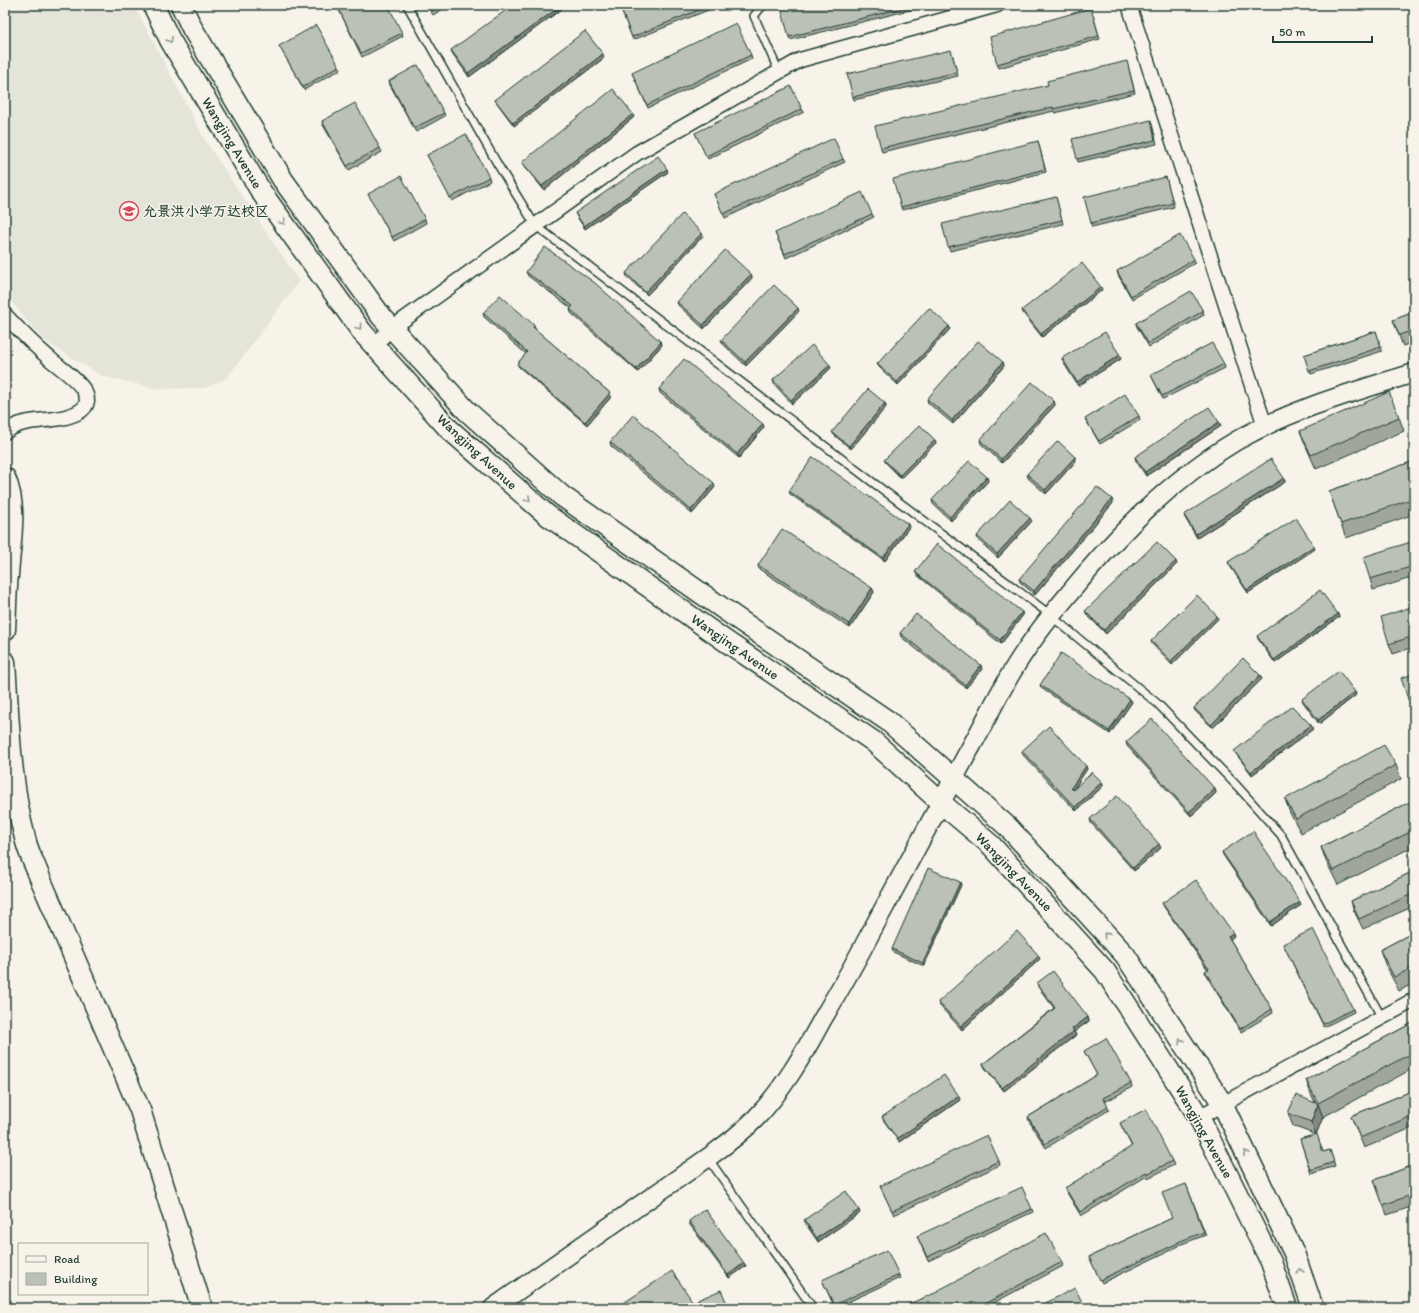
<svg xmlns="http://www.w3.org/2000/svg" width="1419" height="1313" font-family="Itim,'LXGW WenKai TC',sans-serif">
<rect width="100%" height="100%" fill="#f7f3e8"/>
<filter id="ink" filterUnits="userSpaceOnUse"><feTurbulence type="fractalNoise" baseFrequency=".025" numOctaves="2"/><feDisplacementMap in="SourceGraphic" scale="8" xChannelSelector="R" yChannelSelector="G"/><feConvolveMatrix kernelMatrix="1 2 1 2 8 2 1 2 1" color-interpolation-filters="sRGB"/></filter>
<g filter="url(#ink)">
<polygon fill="#e5e4d9" points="5,5 134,5 206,142 299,281 227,378 205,388 158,389 102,376 43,340 5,294"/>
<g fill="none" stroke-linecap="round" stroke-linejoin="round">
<g stroke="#1f3d34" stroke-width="10">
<g id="service">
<polyline points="407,5 498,165 535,225 867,478 1044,610 1158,704 1238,787 1281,835 1382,1018"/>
<polyline points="763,5 754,16 779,72"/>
<polyline points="708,1158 813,1308"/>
</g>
</g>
<g stroke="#1f3d34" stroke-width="17">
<g id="minor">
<polyline points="1129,5 1265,426"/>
<path d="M5 315C19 330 34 345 49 358 60 368 75 377 83 389 85 392 87 397 87 401 86 412 70 416 61 418 41 422 22 419 5 432"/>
<polyline points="374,345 392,328 637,153 800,60 997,5"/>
<polyline points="1199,1117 1414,1000"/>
</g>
</g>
<g stroke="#1f3d34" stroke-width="21">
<path id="tertiary" d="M493 1308 713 1154C728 1143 742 1132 755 1119 783 1090 803 1055 822 1020 839 991 855 963 870 934 902 875 934 815 966 756 982 728 996 698 1013 670 1029 643 1048 619 1068 595 1116 536 1170 480 1236 441 1292 409 1353 392 1414 373"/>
</g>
<g stroke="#1f3d34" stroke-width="23">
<g id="secondary">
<polyline points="153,5 170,40 262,193 362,332 449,429 547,515 724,640 873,741 947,808 991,845 1105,971 1199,1117 1271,1262 1287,1308"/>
<polyline points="181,5 192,28 283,180 381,316 467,411 562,496 738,619 888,721 1008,827 1125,955 1222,1103 1294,1253 1313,1308"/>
<path d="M5 478C18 507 10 543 8 575 6 593 6 611 5 630"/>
<path d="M5 662C9 720 10 782 25 838 28 852 35 865 40 878L140 1110 202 1308"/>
</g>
</g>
<use href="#service" stroke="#f7f3e8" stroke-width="7"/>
<use href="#minor" stroke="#f7f3e8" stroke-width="14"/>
<use href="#tertiary" stroke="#f7f3e8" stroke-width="18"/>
<use href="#secondary" stroke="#f7f3e8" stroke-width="20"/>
</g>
<g fill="#a1a69d" stroke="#1f3d34">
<polygon points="427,5 449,5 433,15"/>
<polygon points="562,5 563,8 469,77 452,53 451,50"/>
<polygon points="623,5 721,5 633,40 620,7"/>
<polygon points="791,5 918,5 918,8 790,40 789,37"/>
<polygon points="1091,8 1100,39 999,68 997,64"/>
<polygon points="339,10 402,33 403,36 362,57"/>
<polygon points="279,46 339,66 341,69 304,90 281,49"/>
<polygon points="952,53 958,76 854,100 853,97"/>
<polygon points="751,55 752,59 648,108 632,73"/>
<polygon points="604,58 514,126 497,103 495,100"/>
<polygon points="1128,65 1135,93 1055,113 1054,111 882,152 881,148 1048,85"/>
<polygon points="389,81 444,113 445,116 416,132 390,85"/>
<polygon points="802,109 804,112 708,159 695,133"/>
<polygon points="634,117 544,190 523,165 522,162"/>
<polygon points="322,121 380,148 382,152 349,170 323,125"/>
<polygon points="1152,124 1157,144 1078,162 1077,159"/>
<polygon points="1038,141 1046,172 902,210 901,207"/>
<polygon points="427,155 489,177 490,181 452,201"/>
<polygon points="843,159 845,162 725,218 714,194"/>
<polygon points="668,172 585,229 577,217 575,213"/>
<polygon points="1166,177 1174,207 1092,227 1091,223"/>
<polygon points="368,194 425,219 426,223 394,241 370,197"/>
<polygon points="1056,197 1063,224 950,251 948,247"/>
<polygon points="872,214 874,217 786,258 775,233"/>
<polygon points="703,236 647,295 627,277 626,273"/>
<polygon points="1194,259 1195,263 1132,299 1118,275 1117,271"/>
<polygon points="526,272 661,342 662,345 638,372 571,313 570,309 571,308 528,276"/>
<polygon points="751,274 752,278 704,329 678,305 677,302"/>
<polygon points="1102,290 1042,337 1023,313 1022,310"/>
<polygon points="799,311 746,366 723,344 721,340"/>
<polygon points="1203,311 1204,315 1149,347 1137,327 1136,323"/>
<polygon points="1414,312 1414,342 1403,346 1393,320"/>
<polygon points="483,313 534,325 535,329 610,393 611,397 587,425 519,367 517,364 526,354 484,317"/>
<polygon points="949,326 950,329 898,385 879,367 877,364"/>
<polygon points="1376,331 1382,351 1311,374 1304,355"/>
<polygon points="1062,358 1121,359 1078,386 1063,362"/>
<polygon points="1003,362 1004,366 953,424 928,403 927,399"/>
<polygon points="1224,364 1225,368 1163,399 1151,375"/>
<polygon points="831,368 792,404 774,384 773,380"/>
<polygon points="659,389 764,427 739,458 660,393"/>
<polygon points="1054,401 1055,405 1002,463 981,444 980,440"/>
<polygon points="885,403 886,407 851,449 834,435 832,432"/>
<polygon points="1139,416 1140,420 1100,444 1087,422 1085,419"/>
<polygon points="1399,417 1404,431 1316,469 1305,444 1300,431"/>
<polygon points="1219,422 1221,426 1146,476 1136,461 1135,457"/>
<polygon points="935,440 936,443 901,478 886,463 884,460"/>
<polygon points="610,442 715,487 692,514 611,446"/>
<polygon points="1076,461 1046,494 1028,478 1027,474"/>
<polygon points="1414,461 1414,514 1346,538 1329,491"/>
<polygon points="987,477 988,481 951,521 933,504 932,500"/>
<polygon points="1284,478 1285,482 1197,538 1185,518 1184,515"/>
<polygon points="789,491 909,527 885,561 790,494"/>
<polygon points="1112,499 1113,503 1035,595 1020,582 1019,579"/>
<polygon points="1032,521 998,558 978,540 977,536"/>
<polygon points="1414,541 1414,577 1373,590 1370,579"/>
<polygon points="1315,549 1248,593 1230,566 1228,562"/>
<polygon points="1177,564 1106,634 1087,615 1085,611"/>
<polygon points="758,565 872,588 874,592 850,628 759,569"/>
<polygon points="915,572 1022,612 1023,615 1001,644 976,624 975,622 917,575"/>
<polygon points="1414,606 1414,647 1393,654 1389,644"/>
<polygon points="1339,617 1275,663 1258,639 1257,636"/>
<polygon points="1218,619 1172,665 1152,644 1151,641"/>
<polygon points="900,633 982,669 966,688 901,637"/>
<polygon points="1414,674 1414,709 1412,710 1408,699"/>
<polygon points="1260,675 1262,679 1213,728 1195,711 1194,708"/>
<polygon points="1040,685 1130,699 1132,702 1110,734 1041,688"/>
<polygon points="1355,692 1356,695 1319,724 1303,702 1302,699"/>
<polygon points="1313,729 1252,775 1236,754 1234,751"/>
<polygon points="1126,742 1215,789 1216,793 1191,816 1127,746"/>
<polygon points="1022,751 1087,769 1075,787 1102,782 1103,786 1076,811 1023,755"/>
<polygon points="1396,765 1401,779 1301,833 1290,813 1285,799"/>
<polygon points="1414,800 1414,846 1338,885 1326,861 1321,847"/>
<polygon points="1090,819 1161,848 1134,871 1091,823"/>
<polygon points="1222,852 1300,902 1301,905 1271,926 1223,855"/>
<polygon points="1414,871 1414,906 1363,929 1354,911 1351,901"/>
<polygon points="961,885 924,966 893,952 892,949"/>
<polygon points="1162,903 1234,936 1230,939 1272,1009 1273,1013 1241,1032 1206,975 1205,971 1208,970 1164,907"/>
<polygon points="1414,932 1414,983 1399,991 1385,964 1380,950"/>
<polygon points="1283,944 1353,1009 1354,1012 1324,1027"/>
<polygon points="1040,959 962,1030 939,1005 938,1002"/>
<polygon points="1037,983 1088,1017 1089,1021 1074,1032 1076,1035 1004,1091 985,1068 983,1064 1054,1008 1038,987"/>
<polygon points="1414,1022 1414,1068 1323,1117 1316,1134 1323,1152 1330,1150 1335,1166 1311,1174 1300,1139 1316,1135 1293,1126 1288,1113 1315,1102 1311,1094 1306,1080"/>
<polygon points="1084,1051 1131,1083 1132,1087 1105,1102 1109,1110 1046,1148 1029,1121 1028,1117 1097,1075"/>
<polygon points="1414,1090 1414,1127 1364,1148 1351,1116"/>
<polygon points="960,1100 899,1142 884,1121 882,1117"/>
<polygon points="1120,1123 1172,1161 1174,1165 1148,1178 1147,1176 1081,1216 1066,1191 1065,1188 1132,1147"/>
<polygon points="999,1161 1000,1165 894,1215 880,1186"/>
<polygon points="1414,1165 1414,1206 1387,1215 1374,1180"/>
<polygon points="1186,1184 1206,1235 1179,1245 1179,1246 1102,1283 1089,1257 1172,1218"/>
<polygon points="1032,1209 1033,1212 928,1261 917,1236"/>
<polygon points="860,1213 818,1242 805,1223 804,1220"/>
<polygon points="689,1221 744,1263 746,1266 729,1278 690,1225"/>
<polygon points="1062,1262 1063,1266 984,1308 899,1308"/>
<polygon points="899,1275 900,1278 835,1308 822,1280"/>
</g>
<g fill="#83877f" stroke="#1f3d34">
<polygon points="562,5 563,8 469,77 468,73"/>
<polygon points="603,54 604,58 514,126 513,123"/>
<polygon points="633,114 634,117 544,190 542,186"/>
<polygon points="667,169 668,172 585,229 584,226"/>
<polygon points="702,233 703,236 647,295 645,292"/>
<polygon points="751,274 752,278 704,329 703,325"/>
<polygon points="1101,287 1102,290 1042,337 1041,334"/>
<polygon points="798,308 799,311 746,366 745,362"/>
<polygon points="949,326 950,329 898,385 897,382"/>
<polygon points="661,342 662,345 638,372 636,369"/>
<polygon points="1120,355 1121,359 1078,386 1077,382"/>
<polygon points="1003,362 1004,366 953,424 952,420"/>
<polygon points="830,365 831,368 792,404 791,400"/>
<polygon points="610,393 611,397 587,425 585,422"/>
<polygon points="1054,401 1055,405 1002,463 1001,459"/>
<polygon points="885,403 886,407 851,449 849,446"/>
<polygon points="1219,422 1221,426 1146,476 1145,472"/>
<polygon points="763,424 764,427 739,458 737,454"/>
<polygon points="935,440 936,443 901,478 900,475"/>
<polygon points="1075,457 1076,461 1046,494 1045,490"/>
<polygon points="987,477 988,481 951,521 950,517"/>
<polygon points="1284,478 1285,482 1197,538 1196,534"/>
<polygon points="714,483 715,487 692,514 691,510"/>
<polygon points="1112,499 1113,503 1035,595 1034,591"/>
<polygon points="1030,518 1032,521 998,558 997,554"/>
<polygon points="908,524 909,527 885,561 883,558"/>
<polygon points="1314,546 1315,549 1248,593 1247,590"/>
<polygon points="1176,561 1177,564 1106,634 1104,630"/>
<polygon points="872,588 874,592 850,628 849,624"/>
<polygon points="1022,612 1023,615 1001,644 1000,640"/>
<polygon points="1338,614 1339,617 1275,663 1274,660"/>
<polygon points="1217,616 1218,619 1172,665 1171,661"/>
<polygon points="981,665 982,669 966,688 965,685"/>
<polygon points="1260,675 1262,679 1213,728 1211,725"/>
<polygon points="1355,692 1356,695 1319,724 1318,720"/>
<polygon points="1130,699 1132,702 1110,734 1109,731"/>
<polygon points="1311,725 1313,729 1252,775 1251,772"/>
<polygon points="1086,766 1087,769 1072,792 1071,788"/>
<polygon points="1102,782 1103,786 1076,811 1075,807"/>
<polygon points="1215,789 1216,793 1191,816 1189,812"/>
<polygon points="1159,844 1161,848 1134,871 1133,868"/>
<polygon points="960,882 961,885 924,966 923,963"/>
<polygon points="1300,902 1301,905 1271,926 1270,922"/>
<polygon points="1233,933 1234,936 1229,940 1228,936"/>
<polygon points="1039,956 1040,959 962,1030 961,1026"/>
<polygon points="1088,1017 1089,1021 1074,1032 1076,1035 1004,1091 1002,1088 1072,1029"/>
<polygon points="959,1096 960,1100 899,1142 897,1139"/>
<polygon points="1318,1104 1323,1117 1316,1135 1311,1122"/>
<polygon points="859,1210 860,1213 818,1242 817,1238"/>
<polygon points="744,1263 746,1266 729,1278 728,1275"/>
<polygon points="693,1302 694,1306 691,1308 685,1308"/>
</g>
<g fill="#bbc1b6" stroke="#1f3d34">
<polygon points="349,5 388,5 402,33 361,53 339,10"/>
<polygon points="428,5 442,5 432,11"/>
<polygon points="513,5 562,5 468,73 451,50"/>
<polygon points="623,5 711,5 632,37 620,7"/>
<polygon points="791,5 914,5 789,37 781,8"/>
<polygon points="1091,8 1099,36 997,64 990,37"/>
<polygon points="736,23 751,55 647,105 632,73"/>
<polygon points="316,25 339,66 303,87 279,46"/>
<polygon points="585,31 603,54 513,123 495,100"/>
<polygon points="951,50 957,72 853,97 847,74"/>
<polygon points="1127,61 1134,90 1053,109 1053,107 881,148 875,126 1048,85 1047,81"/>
<polygon points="418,65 444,113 414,128 389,81"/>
<polygon points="791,86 802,109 706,156 695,133"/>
<polygon points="613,89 633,114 542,186 522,162"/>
<polygon points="355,103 380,148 347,166 322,121"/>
<polygon points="1151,120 1155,140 1077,159 1072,139"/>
<polygon points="466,134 489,177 450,198 427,155"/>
<polygon points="834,138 843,159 723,214 714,194"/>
<polygon points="1038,141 1045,169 901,207 893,179"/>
<polygon points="658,156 667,169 584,226 575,213"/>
<polygon points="401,176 425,219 392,237 368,194"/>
<polygon points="1166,177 1173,203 1091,223 1084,197"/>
<polygon points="862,192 872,214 785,254 775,233"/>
<polygon points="1056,197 1062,220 948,247 942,224"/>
<polygon points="682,214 702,233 645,292 626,273"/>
<polygon points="1180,235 1194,259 1131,296 1117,271"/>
<polygon points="545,247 595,283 661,342 636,369 570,309 573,306 526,272"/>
<polygon points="725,250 751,274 703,325 677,302"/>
<polygon points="1082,263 1101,287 1041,334 1022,310"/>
<polygon points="774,285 798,308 745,362 721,340"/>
<polygon points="1191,291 1203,311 1148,343 1136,323"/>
<polygon points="500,295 534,325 533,327 610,393 585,422 517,364 527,352 483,313"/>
<polygon points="929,308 949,326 897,382 877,364"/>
<polygon points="1414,312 1414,330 1399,335 1393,320"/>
<polygon points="1376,331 1381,347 1309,371 1304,355"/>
<polygon points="1105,332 1120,355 1077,382 1062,358"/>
<polygon points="978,341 1003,362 952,420 927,399"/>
<polygon points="1212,343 1224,364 1162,396 1151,375"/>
<polygon points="812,345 830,365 791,400 773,380"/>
<polygon points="684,359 763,424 737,454 659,389"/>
<polygon points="1032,382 1054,401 1001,459 980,440"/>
<polygon points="868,389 885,403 849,446 832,432"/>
<polygon points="1389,392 1399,417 1311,455 1300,431"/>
<polygon points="1125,394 1139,416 1099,441 1085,419"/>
<polygon points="1209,407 1219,422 1145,472 1135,457"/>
<polygon points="633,415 714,483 691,510 610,442"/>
<polygon points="920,425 935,440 900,475 884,460"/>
<polygon points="1058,441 1075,457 1045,490 1027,474"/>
<polygon points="813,457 908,524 883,558 789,491"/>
<polygon points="1271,459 1284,478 1196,534 1184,515"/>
<polygon points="969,461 987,477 950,517 932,500"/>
<polygon points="1414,461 1414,498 1341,524 1329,491"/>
<polygon points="1097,487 1112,499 1034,591 1019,579"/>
<polygon points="1010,500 1030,518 997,554 977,536"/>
<polygon points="1296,518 1314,546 1247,590 1228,562"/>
<polygon points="782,529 872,588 849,624 758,565"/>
<polygon points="1414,541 1414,566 1370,579 1363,557"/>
<polygon points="1157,542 1176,561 1104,630 1085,611"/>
<polygon points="937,544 1022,612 1000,640 975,621 976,620 915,572"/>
<polygon points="1320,590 1338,614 1274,660 1257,636"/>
<polygon points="1197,595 1217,616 1171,661 1151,641"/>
<polygon points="1414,606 1414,636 1389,644 1381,617"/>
<polygon points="916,614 981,665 965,685 900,633"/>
<polygon points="1061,653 1130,699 1109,731 1040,685"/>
<polygon points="1243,658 1260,675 1211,725 1194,708"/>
<polygon points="1339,671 1355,692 1318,720 1302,699"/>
<polygon points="1414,674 1414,697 1408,699 1401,678"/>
<polygon points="1292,706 1311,725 1251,772 1234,751"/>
<polygon points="1152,719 1215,789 1189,812 1126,742"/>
<polygon points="1049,726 1086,766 1071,788 1073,790 1092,772 1102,782 1075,807 1022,751"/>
<polygon points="1384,745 1396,765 1296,819 1285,799"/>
<polygon points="1117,796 1159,844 1133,868 1090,819"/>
<polygon points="1414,800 1414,830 1333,871 1321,847"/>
<polygon points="1253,831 1300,902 1270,922 1222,852"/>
<polygon points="928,868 960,882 923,963 892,949"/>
<polygon points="1414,871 1414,893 1359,919 1351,901"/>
<polygon points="1196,880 1233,933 1228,936 1272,1009 1240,1029 1205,971 1209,969 1162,903"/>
<polygon points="1313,929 1353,1009 1323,1024 1283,944"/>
<polygon points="1017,931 1039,956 961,1026 938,1002"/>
<polygon points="1414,932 1414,967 1394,977 1380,950"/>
<polygon points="1053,971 1088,1017 1072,1029 1074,1031 1002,1088 983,1064 1055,1008 1037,983"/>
<polygon points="1414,1022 1414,1052 1318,1103 1306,1080"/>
<polygon points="1106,1038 1131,1083 1103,1098 1108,1106 1045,1144 1028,1117 1097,1075 1084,1051"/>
<polygon points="944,1075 959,1096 897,1139 882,1117"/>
<polygon points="1414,1090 1414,1115 1360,1138 1351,1116"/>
<polygon points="1296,1095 1318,1104 1311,1122 1288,1113"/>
<polygon points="1146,1109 1172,1161 1147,1174 1146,1172 1080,1212 1065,1188 1132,1146 1120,1123"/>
<polygon points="1317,1134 1323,1152 1330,1150 1334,1162 1310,1170 1300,1139"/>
<polygon points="987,1135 999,1161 892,1211 880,1186"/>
<polygon points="1414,1165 1414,1194 1383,1205 1374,1180"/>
<polygon points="1186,1184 1204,1232 1178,1242 1178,1243 1100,1280 1089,1257 1172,1218 1162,1193"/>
<polygon points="1022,1187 1032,1209 927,1257 917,1236"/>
<polygon points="846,1191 859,1210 817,1238 804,1220"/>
<polygon points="705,1209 744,1263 728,1275 689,1221"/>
<polygon points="1046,1233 1062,1262 977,1308 899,1308 940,1291 939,1290"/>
<polygon points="887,1250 899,1275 834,1305 822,1280"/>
<polygon points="672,1271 693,1302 685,1308 616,1308"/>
<polygon points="1075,1288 1085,1308 1036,1308"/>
<polygon points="721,1290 729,1308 696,1308 693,1302"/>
</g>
<defs><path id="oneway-chevron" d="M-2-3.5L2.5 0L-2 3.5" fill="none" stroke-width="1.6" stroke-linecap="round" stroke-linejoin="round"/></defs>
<g stroke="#8b988e">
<use href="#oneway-chevron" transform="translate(170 40) rotate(61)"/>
<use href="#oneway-chevron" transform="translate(283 222) rotate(54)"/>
<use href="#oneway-chevron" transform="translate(359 327) rotate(53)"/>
<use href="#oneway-chevron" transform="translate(528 499) rotate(41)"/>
<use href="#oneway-chevron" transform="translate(1106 935) rotate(-132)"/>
<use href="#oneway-chevron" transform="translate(1181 1041) rotate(-123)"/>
<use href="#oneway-chevron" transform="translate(1246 1153) rotate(-116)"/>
<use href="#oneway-chevron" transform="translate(1300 1271) rotate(-108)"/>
</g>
</g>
<defs>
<g id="school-ring" transform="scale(1)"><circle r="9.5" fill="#f7f3e8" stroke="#d1495b" stroke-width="1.5"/><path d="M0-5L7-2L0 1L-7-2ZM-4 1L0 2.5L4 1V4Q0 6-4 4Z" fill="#d1495b"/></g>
</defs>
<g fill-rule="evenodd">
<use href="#school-ring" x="129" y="211"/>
</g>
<g text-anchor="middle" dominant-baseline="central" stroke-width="3" stroke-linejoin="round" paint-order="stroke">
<g font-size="14" fill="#1f3d34" stroke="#f7f3e8">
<text transform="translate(232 143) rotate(59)">Wangjing Avenue</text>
<text transform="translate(477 452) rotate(43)">Wangjing Avenue</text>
<text transform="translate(735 647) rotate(35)">Wangjing Avenue</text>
<text transform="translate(1014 872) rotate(46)">Wangjing Avenue</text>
<text transform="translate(1204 1132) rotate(61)">Wangjing Avenue</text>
</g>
<g font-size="14" font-weight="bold" fill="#1f3d34" stroke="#f7f3e8" text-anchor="start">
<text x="143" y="211">允景洪小学万达校区</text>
</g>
</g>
<rect width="1419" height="1313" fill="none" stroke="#f7f3e8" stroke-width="20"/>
<rect x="10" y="10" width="1399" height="1293" fill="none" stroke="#1f3d34" stroke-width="1.5" filter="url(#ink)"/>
<rect x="18" y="1243" width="130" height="52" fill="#f7f3e8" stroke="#a1aaa0"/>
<rect x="26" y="1256" width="20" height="6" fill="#f7f3e8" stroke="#a1aaa0"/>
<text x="54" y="1263" font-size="12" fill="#1f3d34">Road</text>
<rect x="26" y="1273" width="20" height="12" fill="#bbc1b6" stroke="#a1aaa0"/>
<text x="54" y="1283" font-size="12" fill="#1f3d34">Building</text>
<path d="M1273 36v6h99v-6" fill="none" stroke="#1f3d34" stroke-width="2"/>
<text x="1279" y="36" font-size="12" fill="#1f3d34" stroke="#f7f3e8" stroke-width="3" paint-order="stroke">50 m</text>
</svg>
